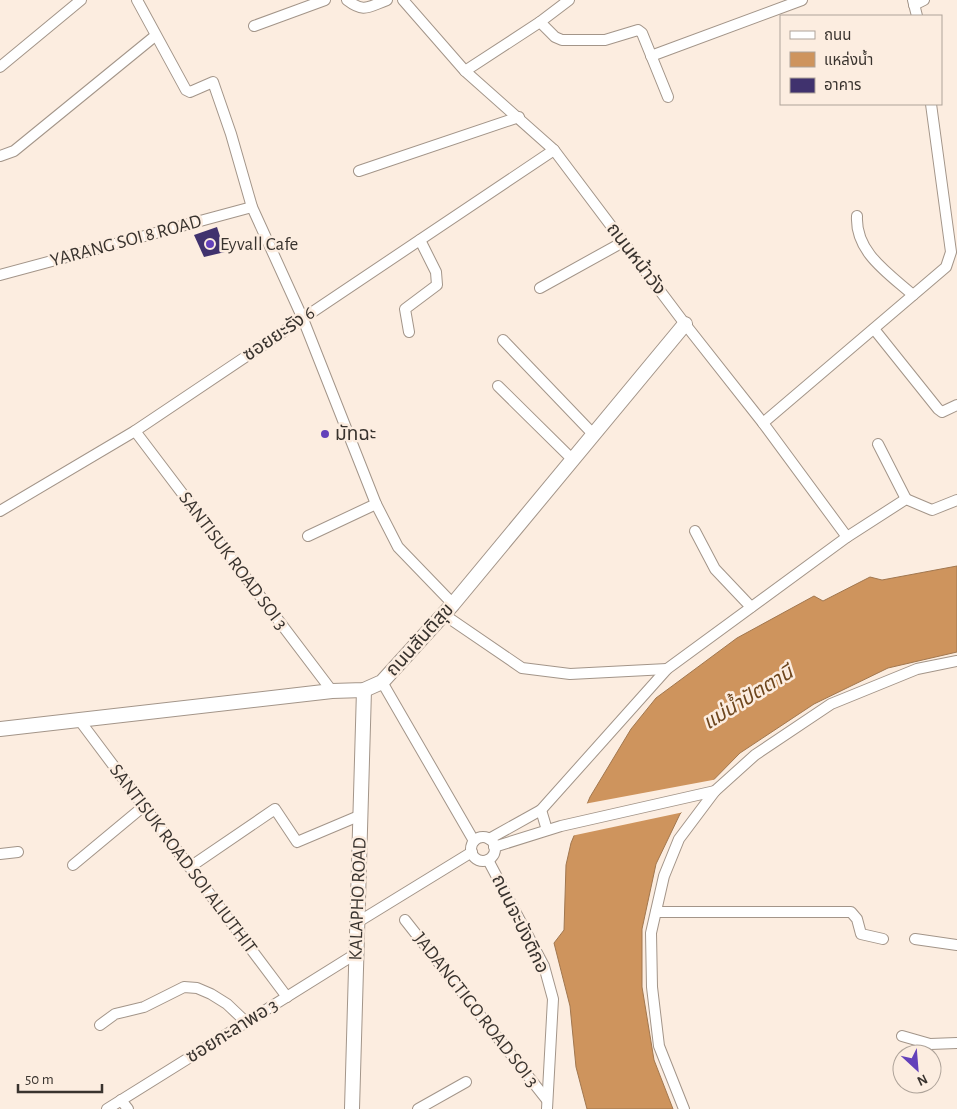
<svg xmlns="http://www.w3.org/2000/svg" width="957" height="1109" font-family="'Alegreya Sans','Noto Sans Thai',sans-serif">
<rect width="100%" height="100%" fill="#fcede0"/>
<polygon fill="#ce945d" stroke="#a1774f" points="957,566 957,652 888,668 814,704 740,753 680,814 656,864 642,929 642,987 654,1060 673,1109 587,1109 576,1067 570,1006 554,943 564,930 566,865 571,843 590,797 631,729 656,698 737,638 814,596 823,601 870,577 882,580"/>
<polygon fill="#fcede0" points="718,779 684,812 571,836 584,804"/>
<polygon fill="#40326e" points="217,227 225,252 204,257 194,235"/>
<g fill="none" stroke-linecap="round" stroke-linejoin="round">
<g stroke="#a39589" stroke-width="12">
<g id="street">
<polyline points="137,0 186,90 190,92 213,82 231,134 252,207 303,319 376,504 398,547 453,604"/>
<path d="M347 0C364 13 368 7 387 0"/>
<polyline points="403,0 465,71 554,150 685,324 763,423 847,537"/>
<polyline points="913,0 917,16"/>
<polyline points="914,5 924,0"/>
<polyline points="540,22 555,37 562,40 605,40 638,30 642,33 668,97"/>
<polyline points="254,26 325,0"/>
<polyline points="651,56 802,0"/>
<polyline points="0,67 81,0"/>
<polyline points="465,71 540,22 569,0"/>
<polyline points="0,156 14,151 155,36"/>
<polyline points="359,171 519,117"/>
<path d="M857 216C855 252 888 273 913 295"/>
<polyline points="0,275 252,207"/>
<polyline points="540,288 623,242"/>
<polyline points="874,329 938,409 942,412 957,405"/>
<polyline points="409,332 405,309 437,285 436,272 420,240"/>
<polyline points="503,340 594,435"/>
<polyline points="498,386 573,460"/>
<polyline points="763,423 946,267 951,252 931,104"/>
<polyline points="135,431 332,691"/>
<polyline points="878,444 906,499"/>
<polyline points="0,511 135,431 554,150"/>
<polyline points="695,531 715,569 751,607"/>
<polyline points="308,536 376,504"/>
<polyline points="443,614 522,668 570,674 667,669"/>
<polyline points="382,682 474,841"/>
<polyline points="80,721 287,997"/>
<polyline points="541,810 547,830"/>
<circle cx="483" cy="849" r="12"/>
<polyline points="489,839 541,810 667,669 847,537 906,499 932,510 957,500"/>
<polyline points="494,847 561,826 715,791"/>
<polyline points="0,854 18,852"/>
<polyline points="488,860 544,966 553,999 547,1109"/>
<polyline points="73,865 144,806"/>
<polyline points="190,867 275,809 297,842 361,815"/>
<polyline points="656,912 851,912 857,919 861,934 883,939"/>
<polyline points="405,920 547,1100"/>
<polyline points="358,922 472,852"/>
<polyline points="915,939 957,945"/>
<polyline points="100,1025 115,1014 144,1007 184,987 197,988 211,994 227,1004 246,1022"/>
<polyline points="902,1036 930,1044 957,1043"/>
<polyline points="121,1100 128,1109"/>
<polyline points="107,1109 357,953"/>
<polyline points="418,1109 466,1082"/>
<polyline points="684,1109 659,1046 652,987 651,933 664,876 679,839 715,791 755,755 831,704 917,669 957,661"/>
</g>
</g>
<g stroke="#a39589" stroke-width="16">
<g id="secondary">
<polyline points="0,729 332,691 364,690 382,682 453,604 685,324"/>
<polyline points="352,1109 364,690"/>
</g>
</g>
<use href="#street" stroke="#fff" stroke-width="10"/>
<use href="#secondary" stroke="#fff" stroke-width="14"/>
</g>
<g fill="#6341ba" stroke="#fcede0" stroke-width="2">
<circle cx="210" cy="244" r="5"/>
<circle cx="325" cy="434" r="5"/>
</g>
<g text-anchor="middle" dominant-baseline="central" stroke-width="5" stroke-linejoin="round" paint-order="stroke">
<g font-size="19" fill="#39332e" stroke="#fcede0">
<text transform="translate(126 241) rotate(-15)">YARANG SOI 8 ROAD</text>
<text transform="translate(636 259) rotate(53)">ถนนหน้าวัง</text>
<text transform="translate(279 334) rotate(-34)">ซอยยะรัง 6</text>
<text transform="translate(233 561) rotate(53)">SANTISUK ROAD SOI 3</text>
<text transform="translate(420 640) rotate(-48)">ถนนสันติสุข</text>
<text transform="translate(183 859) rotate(53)">SANTISUK ROAD SOI ALIUTHIT</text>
<text transform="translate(358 899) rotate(-88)">KALAPHO ROAD</text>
<text transform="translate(520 924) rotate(64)">ถนนจะบังติกอ</text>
<text transform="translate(476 1010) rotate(52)">JADANGTIGO ROAD SOI 3</text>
<text transform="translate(232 1031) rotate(-32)">ซอยกะลาพอ 3</text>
</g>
<g font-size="19" fill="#39332e" stroke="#fcede0" text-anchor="start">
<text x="220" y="244">Eyvall Cafe</text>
<text x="335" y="434">มัทฉะ</text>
</g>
<g font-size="20" font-style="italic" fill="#6e461d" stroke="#fcede0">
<text transform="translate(748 698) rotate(-32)">แม่น้ำปัตตานี</text>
</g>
</g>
<rect x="780" y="15" width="162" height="90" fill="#fcede0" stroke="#aea399"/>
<rect x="790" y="31" width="25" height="8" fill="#ffffff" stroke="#aea399"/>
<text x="824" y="40" font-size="15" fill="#39332e">ถนน</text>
<rect x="790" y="52" width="25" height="15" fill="#ce945d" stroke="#aea399"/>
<text x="824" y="65" font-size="15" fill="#39332e">แหล่งน้ำ</text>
<rect x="790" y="78" width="25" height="15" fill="#40326e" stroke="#aea399"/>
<text x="824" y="90" font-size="15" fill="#39332e">อาคาร</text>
<g transform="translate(917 1069) rotate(154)"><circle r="24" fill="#fcede0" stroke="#aea399"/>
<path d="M0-4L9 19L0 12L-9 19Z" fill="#6341ba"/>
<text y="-8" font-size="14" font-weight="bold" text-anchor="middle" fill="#39332e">N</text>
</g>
<path d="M18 1084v8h84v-8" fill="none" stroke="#39332e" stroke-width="2.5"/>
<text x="25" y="1084" font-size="15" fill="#39332e" stroke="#fcede0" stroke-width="4" paint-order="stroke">50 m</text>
</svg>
